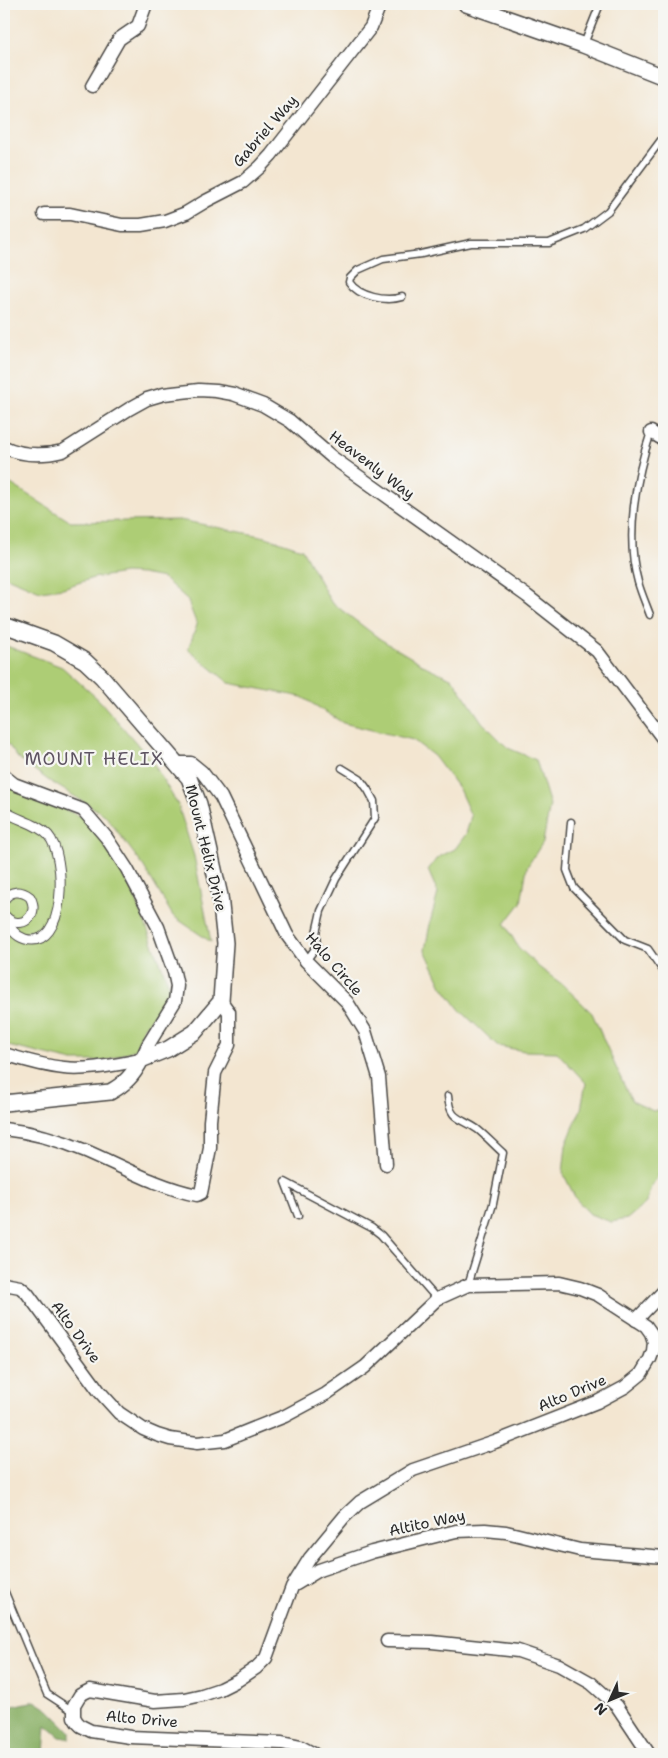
<svg xmlns="http://www.w3.org/2000/svg" width="668" height="1758" font-family="'Shantell Sans',sans-serif">
<rect width="100%" height="100%" fill="#f6f6f2"/>
<filter id="ink" filterUnits="userSpaceOnUse"><feTurbulence type="fractalNoise" baseFrequency=".02" numOctaves="2"/><feDisplacementMap in="SourceGraphic" scale="10" xChannelSelector="R" yChannelSelector="G"/><feConvolveMatrix kernelMatrix="1 2 1 2 8 2 1 2 1" color-interpolation-filters="sRGB"/></filter>
<filter id="wash" filterUnits="userSpaceOnUse"><feTurbulence type="fractalNoise" baseFrequency=".0096" numOctaves="4" result="noise"/><feDisplacementMap in="SourceGraphic" scale="20" xChannelSelector="R" yChannelSelector="G"/><feGaussianBlur stdDeviation="1.12" result="paint"/><feColorMatrix in="noise" values="0 0 0 0 0 0 0 0 0 0 0 0 0 0 0 0 0 1.4 0 .05"/><feComposite in="paint" operator="in"/></filter>
<g filter="url(#wash)">
<rect width="100%" height="100%" fill="#f3e6d1"/>
<g fill="#adcd75" stroke="#6c7c50">
<polygon points="4,482 11,484 71,522 180,520 266,537 302,549 331,602 380,639 427,667 453,679 482,722 508,748 536,760 550,805 543,842 527,867 521,903 505,924 518,947 540,968 563,985 592,1013 622,1081 632,1101 653,1111 664,1108 664,1167 651,1187 646,1203 627,1219 611,1222 590,1214 576,1199 563,1173 566,1145 581,1109 586,1083 557,1052 524,1051 498,1046 460,1010 442,986 425,950 431,919 438,893 428,870 437,858 455,849 466,834 471,816 459,789 434,756 413,740 343,723 302,697 229,683 188,649 197,625 187,599 163,578 142,574 125,573 93,578 63,588 40,591 4,576"/>
<polygon points="4,645 62,667 99,700 152,761 178,805 194,856 211,942 173,916 144,867 105,815 48,780 18,758 4,739"/>
<polygon points="4,781 8,785 82,817 110,851 133,892 170,988 164,1005 143,1028 136,1049 105,1061 73,1061 4,1045"/>
</g>
<polygon fill="#8ab066" stroke="#5a6e48" points="35,1701 49,1710 70,1731 70,1739 60,1737 46,1725 44,1754 4,1754 4,1708"/>
</g>
<g filter="url(#ink)">
<g fill="none" stroke-linecap="round" stroke-linejoin="round">
<g stroke="#494744" stroke-width="9">
<g id="service">
<polyline points="584,44 600,4"/>
<path d="M402 297C386 302 359 297 349 282L350 278 358 270 383 259 421 254 471 243H549L584 229 608 211 664 136"/>
<path d="M650 615C646 604 641 593 638 582 625 536 636 476 651 432"/>
<polyline points="571,822 567,870 574,888 625,940 648,949 664,972"/>
<polyline points="306,961 317,946 316,933 321,911 336,879 375,818 374,801 368,790 360,779 342,768"/>
<path d="M448 1096C450 1121 460 1117 477 1129 486 1136 495 1146 503 1153L493 1204 468 1285"/>
<polyline points="298,1216 285,1182 372,1228 381,1235 437,1299"/>
<polyline points="4,1590 47,1694 73,1711"/>
</g>
</g>
<g stroke="#494744" stroke-width="11">
<g id="pedestrian">
<path d="M4 811C17 820 37 823 48 835 67 856 67 951 25 939 15 936 9 927 6 917"/>
<path d="M4 900C10 890 21 890 30 897 41 916 20 932 5 916"/>
</g>
</g>
<g stroke="#494744" stroke-width="15">
<g id="minor">
<polyline points="92,86 119,39 138,26 146,4"/>
<polyline points="44,214 70,214 122,225 141,225 165,221 186,213 206,201 243,182 260,167 271,155 371,27 380,4"/>
<polyline points="651,432 664,440"/>
<path d="M4 447C23 456 43 456 63 451L129 409 147 399 164 394 199 390 216 391 233 394 263 405 290 421 333 458 527 596 597 651 664 740"/>
<polyline points="176,763 191,763 202,772 221,797 287,935 306,961 347,1002 365,1031 379,1077 386,1164"/>
<path d="M4 776 14 784 83 810 106 837 127 869 158 927 174 972 177 986 175 1001 148 1045 141 1060C118 1064 86 1071 64 1068 43 1066 24 1060 4 1054"/>
<path d="M4 1129C32 1132 60 1140 86 1151 123 1167 158 1187 197 1195L201 1193 210 1148V1121L215 1073 229 1045V1012L221 1001"/>
<polyline points="4,1284 20,1287 27,1293 99,1391 119,1413 143,1429 157,1435 170,1439 197,1443 225,1440 285,1416 326,1394 365,1367 437,1299 468,1285 559,1283 580,1288 598,1295 646,1326 651,1333 654,1342 653,1351 650,1359 641,1374 625,1387 597,1402 495,1442 413,1470 360,1502 344,1517 310,1558 292,1587 266,1658 256,1668 238,1680 220,1689 202,1695 184,1699 155,1701 90,1690 80,1695 74,1705 74,1717 77,1722 81,1726 91,1731 130,1737 282,1743 301,1747 314,1754"/>
<polyline points="636,1320 664,1291"/>
<polyline points="296,1584 319,1570 372,1552 456,1531 485,1530 506,1532 580,1550 664,1557"/>
<polyline points="387,1641 432,1642 518,1651 559,1665 591,1683 617,1706 649,1754"/>
</g>
</g>
<g stroke="#494744" stroke-width="18">
<g id="tertiary">
<polyline points="466,4 583,45 664,77"/>
<path d="M4 625 54 643 85 661 102 677 189 778 199 804 220 896 225 943 221 1001 195 1032 168 1049 141 1060C133 1075 125 1084 110 1092L4 1103"/>
</g>
</g>
<use href="#service" stroke="#fff" stroke-width="6"/>
<use href="#pedestrian" stroke="#fff" stroke-width="9"/>
<use href="#minor" stroke="#fff" stroke-width="12"/>
<use href="#tertiary" stroke="#fff" stroke-width="15"/>
</g>
</g>
<g text-anchor="middle" dominant-baseline="central" stroke-width="4.5" stroke-linejoin="round" paint-order="stroke">
<g font-size="15" fill="#2b2b2b" stroke="#f6f6f2">
<text transform="translate(265 131) rotate(-49)">Gabriel Way</text>
<text transform="translate(372 465) rotate(37)">Heavenly Way</text>
<text transform="translate(206 848) rotate(76)">Mount Helix Drive</text>
<text transform="translate(334 964) rotate(49)">Halo Circle</text>
<text transform="translate(76 1332) rotate(54)">Alto Drive</text>
<text transform="translate(572 1393) rotate(-23)">Alto Drive</text>
<text transform="translate(427 1523) rotate(-12)">Altito Way</text>
<text transform="translate(142 1719) rotate(5)">Alto Drive</text>
</g>
<g font-size="18" letter-spacing="1" fill="#5f5563" stroke="#f6f6f2">
<text x="94" y="759">MOUNT HELIX</text>
</g>
</g>
<rect width="668" height="1758" fill="none" stroke="#f6f6f2" stroke-width="20"/>
<g transform="translate(610 1700) rotate(226)" stroke="#f6f6f2" stroke-width="4" paint-order="stroke">
<path d="M0-4L9 19L0 12L-9 19Z" fill="#2b2b2b"/>
<text y="-8" font-size="14" font-weight="bold" text-anchor="middle" fill="#2b2b2b">N</text>
</g>
</svg>
